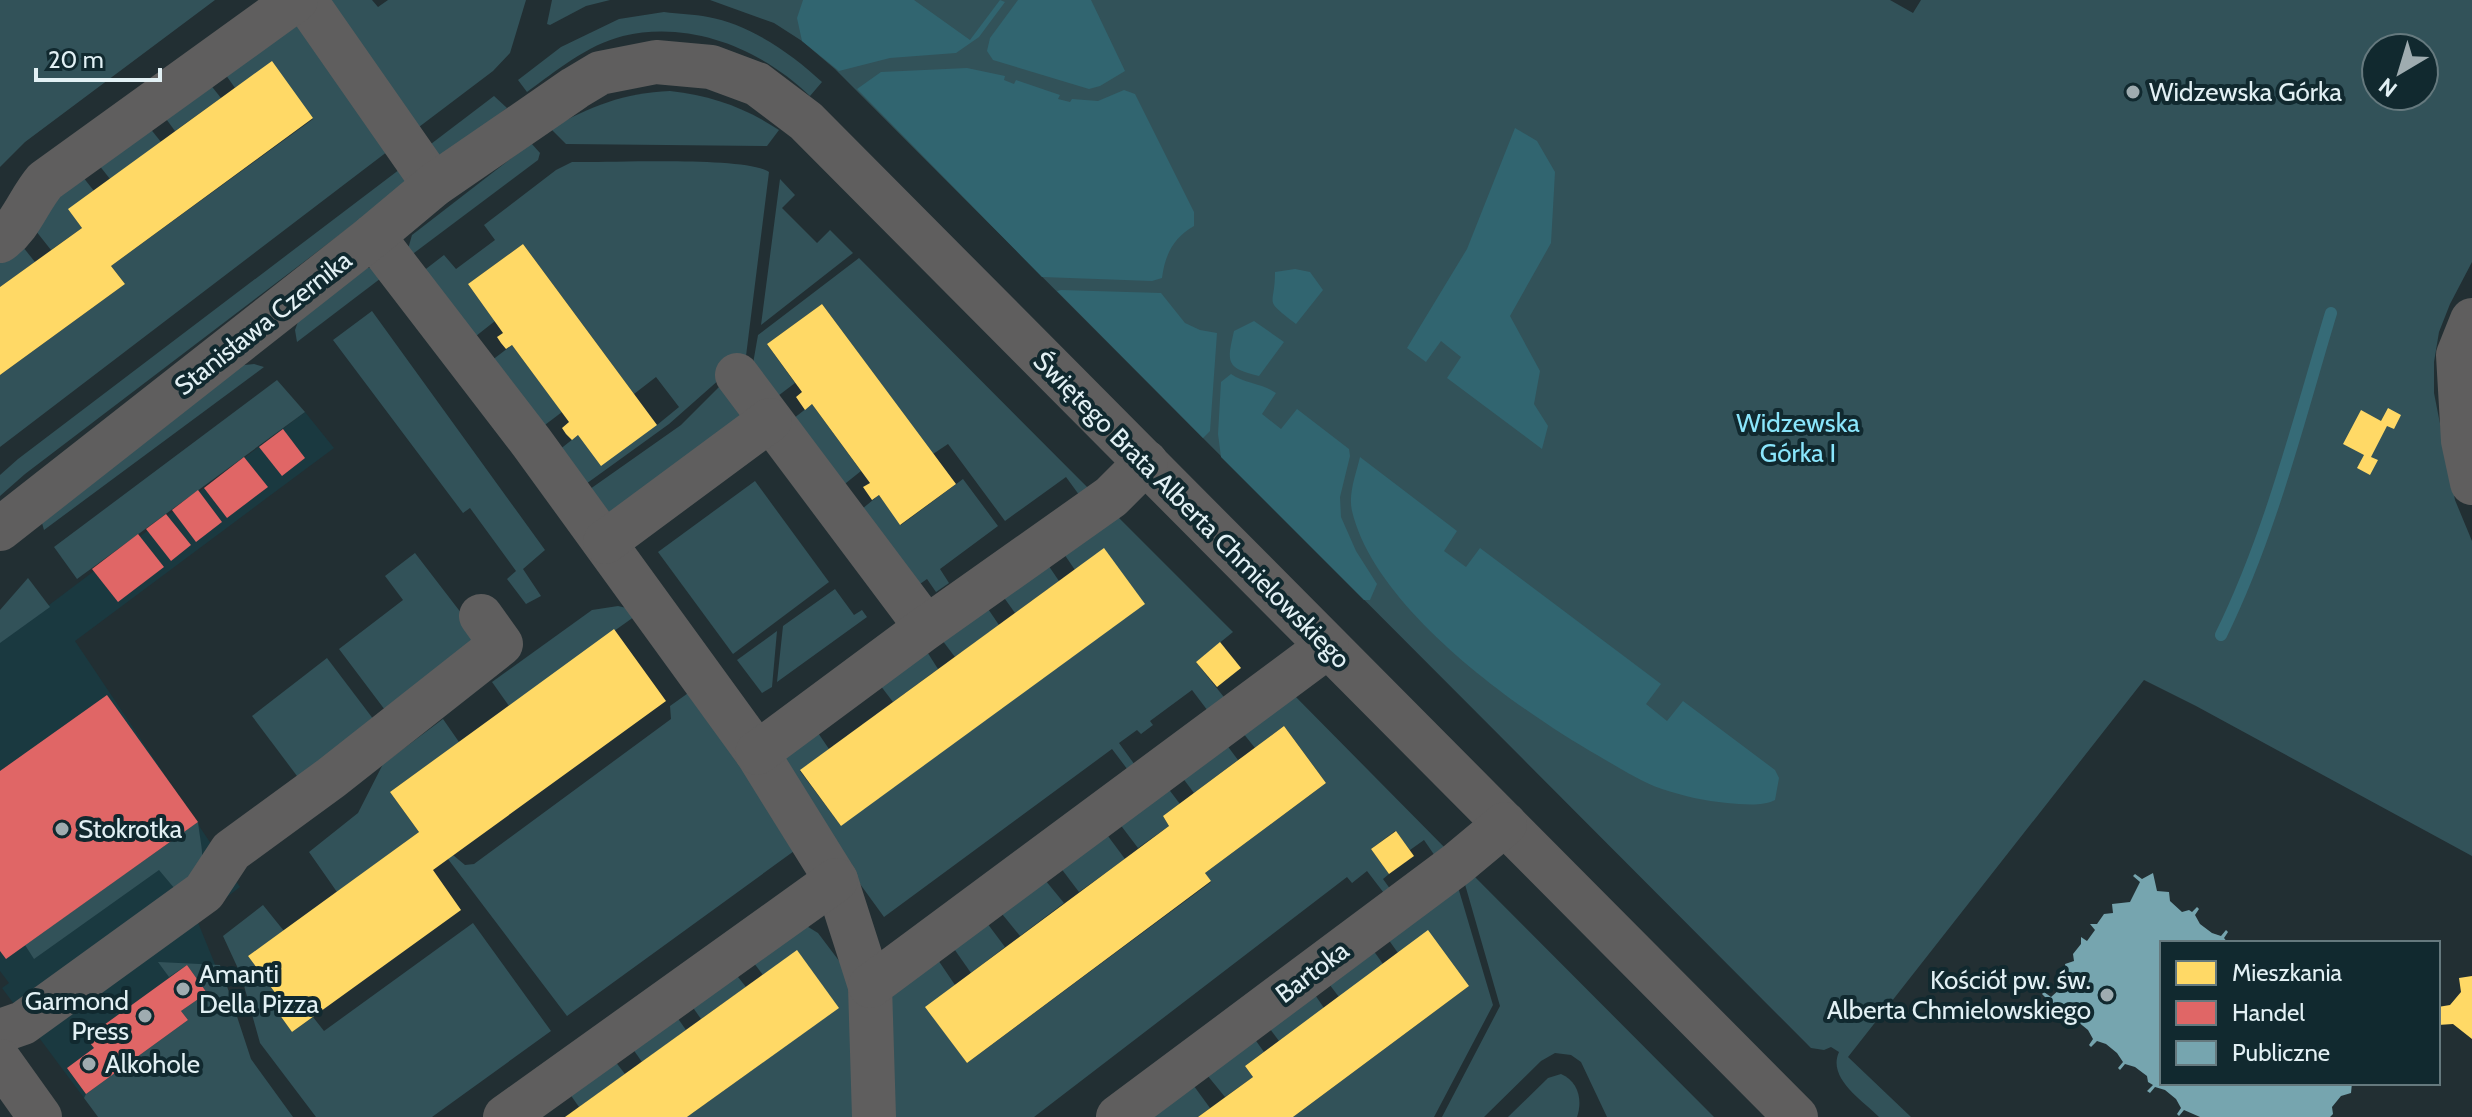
<svg xmlns="http://www.w3.org/2000/svg" width="2472" height="1117" font-family="Cabin,sans-serif">
<rect width="100%" height="100%" fill="#222f33"/>
<polygon fill="#1a3940" points="305,412 334,448 75,641 240,887 197,920 227,994 84,1098 2,988 9,983 0,971 0,642"/>
<g fill="#325259" fill-rule="evenodd">
<polygon points="0,0 215,0 25,142 0,167"/>
<polygon points="326,0 372,0 378,7 388,0 526,0 510,53 493,71 415,130"/>
<polygon points="552,0 610,0 586,6 550,25 547,24"/>
<path d="M710 0H1890L1913 13 1921 0H2472V262L2450 304 2439 332 2434 362V393L2455 500 2472 541V856L2196 706 2144 680 1848 1057 1911 1117H1879C1862 1100 1827 1078 1839 1052L1831 1047 1824 1050 1811 1048 835 69 802 41 774 23ZM2376 48H2424V96H2376Z"/>
<path d="M664 12C679 14 694 14 708 17 749 24 792 54 822 82L810 96C761 49 691 20 623 36 587 45 556 71 527 92L518 80 561 47 619 19Z"/>
<polygon points="290,22 310,27 396,145 0,447 0,375 125,284 111,266 313,119 272,62 235,88 221,68"/>
<polygon points="205,78 221,98 175,131 161,112"/>
<path d="M670 91C712 96 744 107 779 130L767 146 566 144 551 129C589 106 625 93 670 91Z"/>
<polygon points="494,96 507,108 448,153 439,155 427,147"/>
<polygon points="145,122 161,142 110,179 95,160"/>
<polygon points="531,143 540,153 538,160 410,256 408,249 412,235"/>
<path d="M572 162C609 163 745 156 769 172L746 356 669 424 579 489 554 454 578 435 657 425 679 407 656 377 634 394 523 244 468 284 495 321 471 340 422 272 444 255 456 269 495 240 484 225 556 170Z"/>
<polygon points="408,163 405,185 25,474 0,496 0,475 18,459"/>
<polygon points="79,172 94,191 69,209 82,228 51,250 32,226"/>
<polygon points="780,179 795,195 782,208 817,243 830,230 853,253 761,325"/>
<polygon points="19,242 35,262 0,287 0,256"/>
<polygon points="859,258 1096,496 1085,503 1066,477 1005,521 948,444 933,454 822,304 767,344 795,383 774,399 751,375 758,335"/>
<polygon points="367,268 379,268 389,272 297,342 295,330 299,319"/>
<polygon points="372,311 545,550 523,569 541,596 526,604 507,579 516,571 470,508 463,513 333,340"/>
<polygon points="512,345 562,412 537,431 487,364"/>
<polygon points="254,364 264,367 44,530 42,523 236,366"/>
<polygon points="277,380 305,412 77,579 54,547"/>
<polygon points="724,382 746,413 612,520 583,494 681,425"/>
<polygon points="812,404 861,471 836,491 789,422"/>
<polygon points="963,479 998,526 940,569 949,583 936,592 927,579 910,591 856,514 879,495 901,525"/>
<polygon points="755,481 829,582 733,654 658,552"/>
<polygon points="1112,511 1233,632 1196,662 1231,706 1214,719 1192,690 1150,721 1153,725 1141,734 1137,730 1119,743 1140,772 1134,778 1112,749 884,917 778,771 779,754 814,727 829,749 800,771 841,826 1075,570 1060,548"/>
<polygon points="415,553 475,631 476,645 388,714 339,649 403,600 385,576"/>
<polygon points="1044,559 1059,581 1015,613 1000,592"/>
<polygon points="28,578 50,607 0,643 0,610"/>
<polygon points="835,589 854,615 862,610 867,617 777,682 783,626"/>
<polygon points="984,603 999,625 955,657 939,636"/>
<polygon points="618,606 631,609 638,614 509,706 492,682 592,610"/>
<polygon points="777,631 772,687 762,693 737,660"/>
<polygon points="924,647 938,669 893,702 877,681"/>
<polygon points="327,658 377,724 300,780 252,716"/>
<polygon points="1289,690 1451,854 1435,856 1424,840 1410,850 1395,831 1371,849 1389,874 1383,879 1396,897 1390,901 1367,871 1352,883 1347,877 1034,1117 889,1117 889,1003 894,993 934,954 955,985 926,1007 967,1063 1211,882 1205,873 1326,783 1284,726 1255,748 1239,728"/>
<polygon points="691,691 801,846 567,1016 448,859 453,855 465,865 474,864 671,719 670,706"/>
<polygon points="443,719 459,742 390,792 419,832 337,892 309,852 358,813 383,764"/>
<polygon points="1223,740 1238,760 1194,793 1179,773"/>
<polygon points="1164,783 1180,804 1163,816 1169,826 1138,848 1116,819"/>
<path d="M198 822C203 864 210 860 175 889L159 870 34 959 25 945Z"/>
<polygon points="1102,828 1125,859 1079,892 1057,863"/>
<polygon points="1468,870 1714,1117 1607,1117 1581,1062 1571,1055 1555,1053 1541,1061 1484,1117 1442,1117 1500,1006 1462,874"/>
<polygon points="1041,875 1064,903 1020,936 998,909"/>
<polygon points="1455,877 1493,1005 1434,1117 1293,1117 1469,986 1398,953 1383,932"/>
<polygon points="263,905 284,931 248,956 276,994 269,1000 292,1032 313,1017 324,1031 473,923 551,1031 432,1117 316,1117 260,1043 241,975 223,936"/>
<polygon points="984,919 1005,947 971,973 950,943"/>
<polygon points="805,925 818,933 849,974 860,1117 687,1117 838,1008 797,951 763,975 747,954"/>
<polygon points="1373,950 1383,964 1339,997 1323,976"/>
<polygon points="158,962 220,965 251,1059 293,1117 98,1117 84,1098 86,1094 188,1020 181,1011 207,993 187,965 169,977"/>
<polygon points="730,967 746,987 701,1019 687,999"/>
<polygon points="1309,986 1324,1008 1279,1041 1264,1021"/>
<polygon points="672,1010 686,1030 642,1062 628,1042"/>
<polygon points="1249,1031 1264,1052 1245,1066 1253,1077 1225,1097 1203,1070"/>
<polygon points="611,1056 625,1074 579,1107 565,1087"/>
<path d="M1561 1074C1578 1081 1583 1100 1577 1117H1508L1548 1078Z"/>
<polygon points="1191,1082 1210,1108 1198,1117 1146,1117"/>
</g>
<g fill="#316570">
<polygon points="803,0 914,0 970,40 1000,0 1005,2 979,37 956,53 890,58 839,71 802,41 797,18"/>
<polygon points="1018,0 1091,0 1125,71 1100,86 1089,89 993,60 987,51 990,38"/>
<path d="M967 68 1005 76 1004 80 1014 84 1016 80 1060 95 1058 99 1070 102 1072 99 1098 101 1124 90 1135 94 1194 212V226C1173 238 1165 255 1162 278L1152 281 1042 277 857 89 881 72Z"/>
<polygon points="1515,128 1537,141 1555,172 1551,243 1510,316 1540,371 1534,404 1548,426 1542,449 1447,378 1461,357 1441,341 1426,362 1407,348 1467,249"/>
<path d="M1295 269 1310 272 1323 290 1296 324C1262 297 1275 309 1275 272Z"/>
<polygon points="1061,290 1161,293 1185,323 1200,330 1217,333 1210,431 1203,438 1057,291"/>
<path d="M1254 321 1284 342 1259 376C1225 368 1227 362 1234 331Z"/>
<path d="M1231 374C1245 384 1262 383 1276 393L1262 414 1281 429 1297 409 1349 449 1350 456 1340 497 1341 517 1356 551 1377 584 1370 600H1364L1221 457 1218 434 1221 382Z"/>
<path d="M1360 457 1457 531 1444 551 1466 567 1480 548 1661 684 1646 704 1667 721 1683 701 1775 770 1779 778 1775 800C1761 807 1742 804 1727 803 1705 801 1683 796 1662 789 1639 781 1618 767 1597 755 1515 708 1375 608 1352 511 1348 494 1356 474 1360 457Z"/>
</g>
<g fill="#ffd966">
<polygon points="272,61 313,118 111,266 125,284 0,375 0,287 82,228 68,209"/>
<polygon points="523,244 657,425 601,466 578,435 572,440 566,434 562,428 569,422 512,345 506,349 501,343 497,337 503,333 468,284"/>
<polygon points="822,304 956,484 900,525 879,495 872,500 863,487 870,483 812,404 805,410 796,397 802,392 767,344"/>
<polygon points="2388,408 2401,415 2394,429 2387,426 2371,457 2378,460 2370,475 2357,468 2364,455 2343,444 2361,410 2381,421"/>
<polygon points="1104,548 1145,604 841,826 800,770"/>
<polygon points="614,629 666,701 433,870 461,910 292,1032 269,1000 276,994 248,956 419,832 390,792"/>
<polygon points="1220,642 1241,668 1217,687 1196,662"/>
<polygon points="1284,726 1326,783 1205,873 1211,881 967,1063 925,1007 1169,826 1163,816"/>
<polygon points="1396,831 1414,856 1389,874 1371,849"/>
<polygon points="1428,930 1469,986 1293,1117 1198,1117 1253,1077 1245,1066"/>
<polygon points="797,950 839,1008 687,1117 565,1117"/>
<polygon points="2472,976 2472,1039 2453,1024 2438,1025 2438,1007 2450,1005 2461,992 2459,978"/>
</g>
<g fill="#e06666">
<polygon points="283,429 305,458 282,476 259,447"/>
<polygon points="244,457 268,487 227,518 204,488"/>
<polygon points="198,490 222,522 196,542 172,510"/>
<polygon points="166,514 191,545 171,561 146,529"/>
<polygon points="138,534 164,567 118,602 92,569"/>
<polygon points="107,695 198,822 6,959 0,951 0,771"/>
<polygon points="187,965 207,993 181,1011 188,1020 86,1094 67,1068 94,1048 86,1038"/>
</g>
<polygon fill="#76a5af" points="2153,873 2157,891 2169,892 2170,901 2182,912 2189,910 2192,912 2197,907 2199,909 2195,915 2200,924 2212,933 2221,936 2226,930 2228,932 2224,938 2228,943 2162,943 2162,1083 2352,1083 2351,1093 2341,1096 2332,1107 2333,1114 2330,1117 2200,1117 2184,1110 2179,1116 2177,1114 2181,1108 2176,1099 2165,1090 2155,1087 2150,1093 2147,1091 2153,1085 2148,1082 2147,1076 2135,1067 2125,1064 2120,1070 2118,1068 2123,1062 2117,1053 2106,1044 2097,1041 2091,1047 2089,1045 2093,1039 2088,1030 2077,1021 2064,1021 2063,1010 2047,1013 2045,1011 2044,1005 2048,1000 2042,994 2044,992 2051,997 2068,982 2065,964 2074,961 2073,954 2081,944 2081,937 2087,941 2095,930 2090,924 2097,924 2104,914 2113,913 2112,904 2130,902 2140,882 2133,876 2135,874 2142,879"/>
<g fill="none" stroke-linecap="round" stroke-linejoin="round">
<path stroke="#366b77" stroke-width="12" d="M2221 635C2271 533 2298 422 2331 313"/>
<g stroke="#5f5e5e" stroke-width="44">
<polyline points="305,0 434,185"/>
<polyline points="373,236 532,443 757,753 836,880 870,986 874,1117"/>
<path d="M0 241C22 225 28 201 45 181L296 0"/>
<polyline points="2472,320 2458,355 2463,441 2472,483"/>
<polyline points="737,375 926,627"/>
<polyline points="0,529 373,236 434,185 575,88 600,73 656,62 711,67 757,84 806,121 1796,1117"/>
<polyline points="605,542 770,420"/>
<polyline points="757,753 923,630 1111,497 1146,462"/>
<polyline points="870,986 1327,647"/>
<polyline points="0,1031 23,1023 204,892 231,851 331,778 501,644 481,616"/>
<polyline points="0,1061 40,1117"/>
<polyline points="505,1117 836,880"/>
<polyline points="1118,1117 1457,864 1505,824"/>
</g>
</g>
<g fill="#9facb0" stroke="#11292f" stroke-width="3">
<circle cx="2133" cy="92" r="8"/>
<circle cx="62" cy="829" r="8"/>
<circle cx="183" cy="989" r="8"/>
<circle cx="2107" cy="995" r="8"/>
<circle cx="145" cy="1016" r="8"/>
<circle cx="89" cy="1064" r="8"/>
</g>
<g text-anchor="middle" dominant-baseline="central" stroke-width="8" stroke-linejoin="round" paint-order="stroke">
<g font-size="26" fill="#e2f0f4" stroke="#11292f" text-anchor="start">
<text x="2149" y="92">Widzewska Górka</text>
<text x="78" y="829">Stokrotka</text>
<text x="199" y="974">Amanti<tspan x="199" dy="30">Della Pizza</tspan></text>
<text x="2091" y="980" text-anchor="end">Kościół pw. św.<tspan x="2091" dy="30">Alberta Chmielowskiego</tspan></text>
<text x="129" y="1001" text-anchor="end">Garmond<tspan x="129" dy="30">Press</tspan></text>
<text x="105" y="1064">Alkohole</text>
</g>
<g font-size="26" fill="#e2f0f4" stroke="#11292f">
<text transform="translate(263 323) rotate(-38)">Stanisława Czernika</text>
<text transform="translate(1192 510) rotate(45)">Świętego Brata Alberta Chmielowskiego</text>
<text transform="translate(1312 972) rotate(-37)">Bartoka</text>
</g>
<g font-size="26" fill="#8ae6fc" stroke="#11292f">
<text x="1798" y="423">Widzewska<tspan x="1798" dy="30">Górka I</tspan></text>
</g>
</g>
<rect x="2160" y="941" width="280" height="144" fill="#11292f" stroke="#65797e" stroke-width="2"/>
<rect x="2176" y="961" width="40" height="24" fill="#ffd966" stroke="#65797e" stroke-width="2"/>
<text x="2232" y="981" font-size="24" fill="#e2f0f4">Mieszkania</text>
<rect x="2176" y="1001" width="40" height="24" fill="#e06666" stroke="#65797e" stroke-width="2"/>
<text x="2232" y="1021" font-size="24" fill="#e2f0f4">Handel</text>
<rect x="2176" y="1041" width="40" height="24" fill="#76a5af" stroke="#65797e" stroke-width="2"/>
<text x="2232" y="1061" font-size="24" fill="#e2f0f4">Publiczne</text>
<g transform="translate(2400 72) rotate(218)"><circle r="38" fill="#11292f" stroke="#65797e" stroke-width="2"/>
<path d="M0-6L14 30L0 20L-14 30Z" fill="#9facb0"/>
<text y="-12" font-size="22" font-weight="bold" text-anchor="middle" fill="#e2f0f4">N</text>
</g>
<path d="M36 68v12h124v-12" fill="none" stroke="#e2f0f4" stroke-width="4"/>
<text x="48" y="68" font-size="24" fill="#e2f0f4" stroke="#11292f" stroke-width="6" paint-order="stroke">20 m</text>
</svg>
